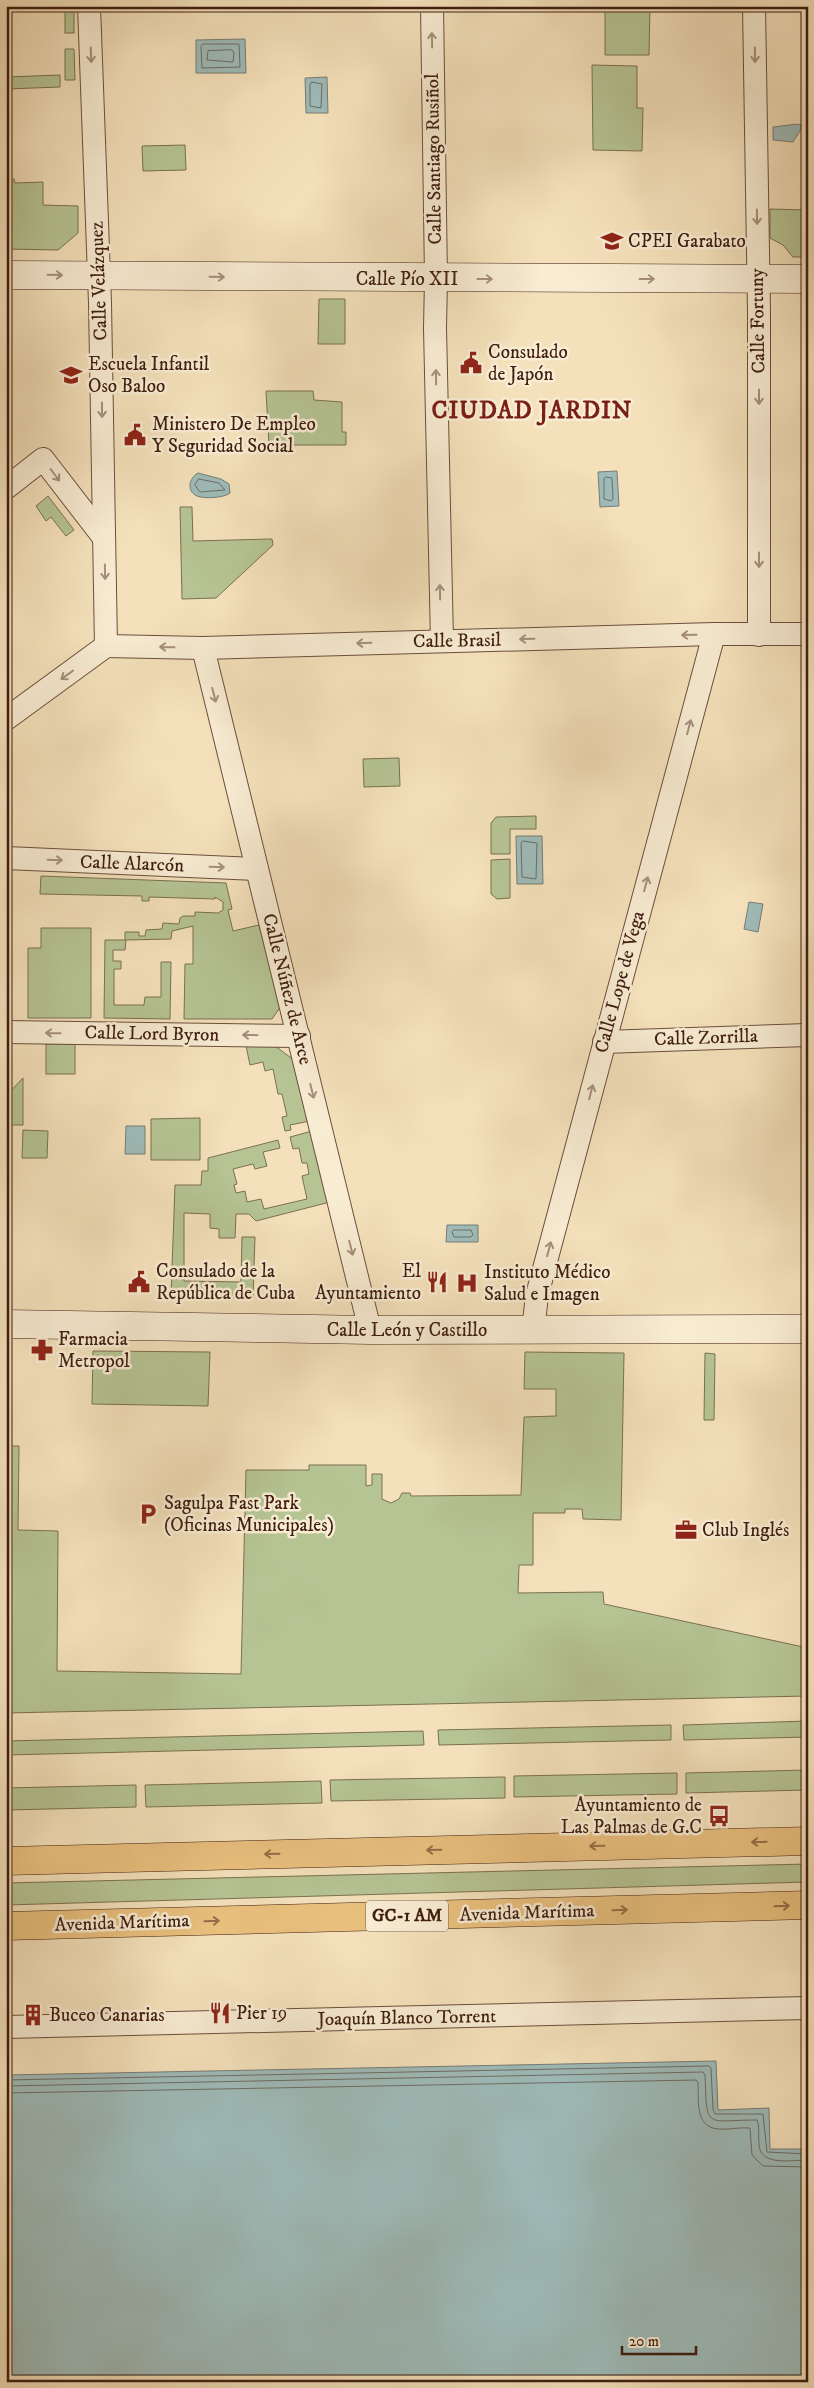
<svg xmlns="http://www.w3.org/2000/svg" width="814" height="2388" font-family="'IM FELL DW Pica',serif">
<rect width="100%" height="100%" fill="#f4e1bb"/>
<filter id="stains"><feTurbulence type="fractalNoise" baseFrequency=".004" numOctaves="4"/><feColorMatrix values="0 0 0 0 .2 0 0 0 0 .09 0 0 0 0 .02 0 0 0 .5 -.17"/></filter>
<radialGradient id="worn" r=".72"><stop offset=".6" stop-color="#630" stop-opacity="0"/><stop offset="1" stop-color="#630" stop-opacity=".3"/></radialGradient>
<g fill="#b6c494" stroke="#7a7052">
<rect x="65" y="6" width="9" height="27"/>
<polygon points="605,6 650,6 649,55 605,55"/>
<polygon points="65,49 74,49 75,80 65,80"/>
<polygon points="592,65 637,66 637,108 643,108 642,151 593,150"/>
<polygon points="60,75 60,87 6,89 6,77"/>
<polygon points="185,145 186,170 143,171 142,146"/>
<polygon points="6,179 14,179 15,183 43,182 43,205 78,206 78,233 58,250 6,249"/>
<polygon points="770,209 808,210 808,257 793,257 783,245 770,238"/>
<polygon points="319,299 345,299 345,344 318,344"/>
<polygon points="266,391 313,391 314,400 342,402 342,432 346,432 346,445 269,445"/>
<polygon points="48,496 74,530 66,536 51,517 46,521 36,506"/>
<polygon points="180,507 192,507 193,541 272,539 273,545 216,598 182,599"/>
<polygon points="399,758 400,786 364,787 363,759"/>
<polygon points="536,816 536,829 510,829 510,854 491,854 491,823 496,817"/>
<polygon points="510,859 510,898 497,899 491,894 491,860"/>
<polygon points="41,876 226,883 232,909 228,910 233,931 259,925 281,1006 272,1019 184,1019 185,964 193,964 193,926 172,931 171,939 126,940 125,950 113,950 113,961 121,961 121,969 114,969 114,1005 144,1005 145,997 161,997 161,962 171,962 170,1019 104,1018 105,940 125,940 125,932 139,932 139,936 145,936 146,930 162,929 163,923 179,924 180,918 183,916 195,916 195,912 218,913 223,910 223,902 215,897 215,899 149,897 149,901 142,901 142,896 40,894"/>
<polygon points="41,928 91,928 91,1018 28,1018 28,948 41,948"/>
<rect x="46" y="1044" width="29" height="30"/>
<polygon points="246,1046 275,1046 294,1060 310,1121 290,1125 291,1130 285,1131 282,1117 287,1116 282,1094 278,1094 273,1069 265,1071 263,1062 250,1065"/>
<polygon points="23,1078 23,1125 6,1125 6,1096"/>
<polygon points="200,1118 200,1160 151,1160 151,1119"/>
<polygon points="23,1130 48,1131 47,1158 22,1158"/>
<polygon points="312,1131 330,1202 256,1221 249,1214 236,1214 235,1238 219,1238 219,1229 210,1228 210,1214 184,1213 184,1281 241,1282 242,1237 255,1237 253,1298 171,1297 175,1185 201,1185 202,1171 208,1171 208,1158 278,1140 280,1148 263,1152 267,1166 255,1169 253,1164 233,1169 237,1184 234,1185 236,1193 245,1191 247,1202 261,1199 264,1209 307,1199 302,1176 309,1174 307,1163 302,1163 299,1148 293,1149 290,1137"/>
<polygon points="93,1351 210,1352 208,1406 92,1404"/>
<polygon points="525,1352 624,1353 621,1520 583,1519 582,1509 565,1509 565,1513 533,1513 533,1565 519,1565 518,1593 603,1592 604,1604 808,1648 808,1696 6,1713 6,1446 19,1446 18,1530 58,1531 57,1671 241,1674 246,1470 309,1470 309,1465 366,1465 366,1486 372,1485 372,1474 382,1474 382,1499 391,1503 399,1499 402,1493 410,1493 411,1496 521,1495 524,1417 556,1416 556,1389 524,1389"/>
<polygon points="705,1353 715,1354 714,1420 704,1420"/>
<polygon points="808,1721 808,1737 684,1740 683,1725"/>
<polygon points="671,1725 671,1740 439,1745 438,1730"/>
<polygon points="423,1731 424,1745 6,1755 6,1741"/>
<polygon points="808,1770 808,1790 686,1793 686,1773"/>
<polygon points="677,1773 677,1794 514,1797 514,1776"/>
<polygon points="505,1777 505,1798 331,1801 330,1780"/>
<polygon points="321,1781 322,1803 146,1807 145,1785"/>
<polygon points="136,1785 136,1807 6,1810 6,1788"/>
<polygon points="808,1864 808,1882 6,1905 6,1883"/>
</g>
<g fill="#9ebbb9" stroke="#787c75">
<polygon points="245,39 246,73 196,73 196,40"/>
<polygon points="327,77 328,113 306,113 305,78"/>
<rect x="6" y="96" width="5" height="29"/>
<polygon points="798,124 803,126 793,142 773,140 773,127"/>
<polygon points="617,471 619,506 600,507 598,472"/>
<path d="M198 473 221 479 229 484 230 493C224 498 204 499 197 496 186 491 189 478 198 473Z"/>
<polygon points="516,836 542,836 543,884 517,884"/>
<polygon points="749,902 763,904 758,932 744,929"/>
<polygon points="126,1126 145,1126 145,1154 125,1154"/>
<polygon points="447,1225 478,1225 478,1242 446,1242"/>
<polygon points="716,2061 718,2110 769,2108 770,2149 808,2149 808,2382 6,2382 6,2075"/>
</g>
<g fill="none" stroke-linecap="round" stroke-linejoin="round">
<g stroke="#6e6c64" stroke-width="1">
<polygon points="203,44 239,44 240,67 202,68 201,47"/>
<polygon points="232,50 234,53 233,62 207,60 208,51"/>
<polygon points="312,82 322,84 321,108 310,106 310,85"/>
<polygon points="606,477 612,478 613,499 611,501 604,499 604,479"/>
<polygon points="199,479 219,483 225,490 200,492 195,485"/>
<polygon points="523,841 537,843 536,879 522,877 521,844"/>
<polygon points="454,1230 471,1230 473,1235 471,1237 454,1237 452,1232"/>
<polyline points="6,2080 709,2066 711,2068 713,2109 715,2114 763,2114 767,2152 808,2154"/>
<path d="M6 2086 703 2072 705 2075C707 2131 705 2120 757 2120 760 2126 758 2136 759 2143 759 2167 791 2160 808 2160"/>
<path d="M6 2093 696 2080 698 2082C699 2099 694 2127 718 2129 728 2130 739 2127 750 2128L752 2155 763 2166 808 2167"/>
</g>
<g stroke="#6c4e3b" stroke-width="24">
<g id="street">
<polyline points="89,6 100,303 106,646"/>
<polyline points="432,6 436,279 435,328 442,641"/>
<polyline points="754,6 759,312 759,635"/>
<polyline points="6,488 43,459 104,538"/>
<polyline points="106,646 203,648 714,634 808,634"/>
<polyline points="203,648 370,1330"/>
<polyline points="6,719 106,646"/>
<polyline points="6,858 257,869"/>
<polyline points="6,1032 299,1036"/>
<polyline points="604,1042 808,1035"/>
<polyline points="533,1331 537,1295 714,634"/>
<polyline points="6,2027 808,2008"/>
</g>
</g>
<g stroke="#3f1d10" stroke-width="29">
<g id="secondary">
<polyline points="6,275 808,279"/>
<polyline points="6,1324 370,1330 808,1329"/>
</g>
</g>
<g stroke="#3f1d10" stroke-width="29">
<g id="highway">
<polyline points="6,1861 808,1841"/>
<polyline points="6,1926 808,1905"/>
</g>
</g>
<use href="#street" stroke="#f8ecd3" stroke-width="22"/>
<use href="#secondary" stroke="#f8ecd3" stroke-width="28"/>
<use href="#highway" stroke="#eac07e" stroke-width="28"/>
</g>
<defs><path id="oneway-shaft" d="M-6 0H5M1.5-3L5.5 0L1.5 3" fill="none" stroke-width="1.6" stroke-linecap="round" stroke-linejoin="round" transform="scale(1.25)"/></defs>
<g stroke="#a58f7b">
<use href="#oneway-shaft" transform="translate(432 40) rotate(-91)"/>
<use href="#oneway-shaft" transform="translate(91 55) rotate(88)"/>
<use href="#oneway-shaft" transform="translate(755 55) rotate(89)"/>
<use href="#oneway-shaft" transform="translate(757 217) rotate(89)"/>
<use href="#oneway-shaft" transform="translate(55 275) rotate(1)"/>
<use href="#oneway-shaft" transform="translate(217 277) rotate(1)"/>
<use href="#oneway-shaft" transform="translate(485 279)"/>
<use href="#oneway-shaft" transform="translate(647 279)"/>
<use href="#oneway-shaft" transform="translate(436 377) rotate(-91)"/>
<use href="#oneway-shaft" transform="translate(759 397) rotate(90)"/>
<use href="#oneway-shaft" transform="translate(102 410) rotate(89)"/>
<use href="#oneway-shaft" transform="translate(55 475) rotate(53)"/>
<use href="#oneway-shaft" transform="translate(759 560) rotate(90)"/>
<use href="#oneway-shaft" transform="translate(105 572) rotate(89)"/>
<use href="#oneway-shaft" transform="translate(440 592) rotate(-91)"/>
<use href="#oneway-shaft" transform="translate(689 635) rotate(179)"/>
<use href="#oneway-shaft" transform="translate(527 639) rotate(179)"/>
<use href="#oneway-shaft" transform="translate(364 643) rotate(178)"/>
<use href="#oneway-shaft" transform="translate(167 647) rotate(-179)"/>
<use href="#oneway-shaft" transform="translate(67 675) rotate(144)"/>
<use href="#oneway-shaft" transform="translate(214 695) rotate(76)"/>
<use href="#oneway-shaft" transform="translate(689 727) rotate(-75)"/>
<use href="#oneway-shaft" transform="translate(55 860) rotate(2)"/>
<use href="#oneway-shaft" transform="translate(217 867) rotate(2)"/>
<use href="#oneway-shaft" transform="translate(646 884) rotate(-75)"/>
<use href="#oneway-shaft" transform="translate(53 1033) rotate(-179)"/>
<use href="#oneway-shaft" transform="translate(250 1035) rotate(-179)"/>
<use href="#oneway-shaft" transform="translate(312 1091) rotate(76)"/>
<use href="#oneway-shaft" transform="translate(591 1092) rotate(-75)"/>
<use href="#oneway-shaft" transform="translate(351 1248) rotate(76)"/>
<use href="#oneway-shaft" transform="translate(549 1249) rotate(-75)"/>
</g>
<g stroke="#946e47">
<use href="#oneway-shaft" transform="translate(759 1842) rotate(179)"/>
<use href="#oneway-shaft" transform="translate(597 1846) rotate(179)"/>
<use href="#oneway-shaft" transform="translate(434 1850) rotate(179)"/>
<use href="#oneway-shaft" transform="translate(272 1854) rotate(179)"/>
<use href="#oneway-shaft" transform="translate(782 1906) rotate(-2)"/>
<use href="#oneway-shaft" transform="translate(620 1910) rotate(-2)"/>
<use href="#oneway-shaft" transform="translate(212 1921) rotate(-2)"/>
</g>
<defs>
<g id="school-bare" transform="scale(1.725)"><path d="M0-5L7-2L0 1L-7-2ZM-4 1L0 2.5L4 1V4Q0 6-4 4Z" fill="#8f2418" stroke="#f8ecd3" stroke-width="2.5" paint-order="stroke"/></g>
<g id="civic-bare" transform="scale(1.725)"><path d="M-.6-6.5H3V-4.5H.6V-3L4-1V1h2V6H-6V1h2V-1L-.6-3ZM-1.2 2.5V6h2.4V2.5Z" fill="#8f2418" stroke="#f8ecd3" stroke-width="2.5" paint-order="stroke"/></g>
<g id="restaurant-bare" transform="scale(1.725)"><path d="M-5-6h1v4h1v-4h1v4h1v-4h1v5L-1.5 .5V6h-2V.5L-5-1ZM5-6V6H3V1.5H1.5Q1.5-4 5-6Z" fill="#8f2418" stroke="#f8ecd3" stroke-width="2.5" paint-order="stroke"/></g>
<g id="hospital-bare" transform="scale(1.725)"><path d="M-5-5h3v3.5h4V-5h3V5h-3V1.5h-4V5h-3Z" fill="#8f2418" stroke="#f8ecd3" stroke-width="2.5" paint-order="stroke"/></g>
<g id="pharmacy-bare" transform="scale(1.725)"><path d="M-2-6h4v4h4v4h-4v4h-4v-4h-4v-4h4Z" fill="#8f2418" stroke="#f8ecd3" stroke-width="2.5" paint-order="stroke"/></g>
<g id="parking-bare" transform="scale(1.725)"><path d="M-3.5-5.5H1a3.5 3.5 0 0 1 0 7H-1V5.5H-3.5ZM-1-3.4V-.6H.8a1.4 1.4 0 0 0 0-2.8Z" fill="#8f2418" stroke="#f8ecd3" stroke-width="2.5" paint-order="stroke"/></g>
<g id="office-bare" transform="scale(1.725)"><path d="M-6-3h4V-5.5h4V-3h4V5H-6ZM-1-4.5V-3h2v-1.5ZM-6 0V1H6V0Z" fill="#8f2418" stroke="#f8ecd3" stroke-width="2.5" paint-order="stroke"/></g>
<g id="bus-bare" transform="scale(1.725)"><path d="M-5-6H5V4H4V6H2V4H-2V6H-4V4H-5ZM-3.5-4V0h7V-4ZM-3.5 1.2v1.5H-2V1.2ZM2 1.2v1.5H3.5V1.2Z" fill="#8f2418" stroke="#f8ecd3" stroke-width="2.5" paint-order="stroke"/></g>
<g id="building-bare" transform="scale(1.725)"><path d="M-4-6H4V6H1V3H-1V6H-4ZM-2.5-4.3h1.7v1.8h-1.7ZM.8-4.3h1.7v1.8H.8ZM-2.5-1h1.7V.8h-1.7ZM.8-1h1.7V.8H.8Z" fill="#8f2418" stroke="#f8ecd3" stroke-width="2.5" paint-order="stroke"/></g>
</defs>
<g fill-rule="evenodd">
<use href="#school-bare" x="612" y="241"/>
<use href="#civic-bare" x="471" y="363"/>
<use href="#school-bare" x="71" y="375"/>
<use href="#civic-bare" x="135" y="435"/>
<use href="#civic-bare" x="139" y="1282"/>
<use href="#restaurant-bare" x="437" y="1282"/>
<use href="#hospital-bare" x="467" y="1283"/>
<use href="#pharmacy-bare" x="42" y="1350"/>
<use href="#parking-bare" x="148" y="1514"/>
<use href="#office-bare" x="686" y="1530"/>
<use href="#bus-bare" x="719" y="1816"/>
<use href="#restaurant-bare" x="220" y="2013"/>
<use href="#building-bare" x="33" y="2015"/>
</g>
<g text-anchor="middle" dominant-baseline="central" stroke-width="5" stroke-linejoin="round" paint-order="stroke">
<rect fill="#f8ecd3" stroke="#765b4a" stroke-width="1" x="366" y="1900.5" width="82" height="31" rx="4"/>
<g font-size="18" font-weight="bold" fill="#3f1d10">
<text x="407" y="1916">GC-1 AM</text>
</g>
<g font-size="19" fill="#3f1d10" stroke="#f8ecd3">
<text transform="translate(434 159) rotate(-91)">Calle Santiago Rusiñol</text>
<text x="407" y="279">Calle Pío XII</text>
<text transform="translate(99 281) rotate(-92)">Calle Velázquez</text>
<text transform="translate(758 321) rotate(-91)">Calle Fortuny</text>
<text transform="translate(457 641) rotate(-1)">Calle Brasil</text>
<text transform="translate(132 864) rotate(2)">Calle Alarcón</text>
<text transform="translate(620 982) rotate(-75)">Calle Lope de Vega</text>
<text transform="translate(287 989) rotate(76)">Calle Núñez de Arce</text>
<text transform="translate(152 1034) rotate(1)">Calle Lord Byron</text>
<text transform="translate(706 1038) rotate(-2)">Calle Zorrilla</text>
<text x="407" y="1330">Calle León y Castillo</text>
<text transform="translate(527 1913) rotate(-2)">Avenida Marítima</text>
<text transform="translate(122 1923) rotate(-2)">Avenida Marítima</text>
<text transform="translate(407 2018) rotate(-1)">Joaquín Blanco Torrent</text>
</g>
<g font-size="19" fill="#3f1d10" stroke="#f8ecd3" text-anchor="start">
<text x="628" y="241">CPEI Garabato</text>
<text x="488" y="352">Consulado<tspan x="488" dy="22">de Japón</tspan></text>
<text x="88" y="364">Escuela Infantil<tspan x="88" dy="22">Oso Baloo</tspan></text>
<text x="152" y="424">Ministero De Empleo<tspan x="152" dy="22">Y Seguridad Social</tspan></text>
<text x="156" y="1271">Consulado de la<tspan x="156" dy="22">República de Cuba</tspan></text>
<text x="421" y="1271" text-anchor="end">El<tspan x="421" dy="22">Ayuntamiento</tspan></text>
<text x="484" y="1272">Instituto Médico<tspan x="484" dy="22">Salud e Imagen</tspan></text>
<text x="58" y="1339">Farmacia<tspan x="58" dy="22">Metropol</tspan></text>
<text x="164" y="1503">Sagulpa Fast Park<tspan x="164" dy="22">(Oficinas Municipales)</tspan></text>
<text x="702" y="1530">Club Inglés</text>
<text x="702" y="1805" text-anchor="end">Ayuntamiento de<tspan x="702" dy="22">Las Palmas de G.C</tspan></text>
<text x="236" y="2013">Pier 19</text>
<text x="49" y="2015">Buceo Canarias</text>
</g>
<g font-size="24" font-weight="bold" letter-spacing="1" fill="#7a1f14" stroke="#f8ecd3">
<text x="532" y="411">CIUDAD JARDIN</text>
</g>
</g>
<rect width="814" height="2388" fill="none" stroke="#f4e1bb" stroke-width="25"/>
<rect x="8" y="8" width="799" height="2373" fill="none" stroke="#3f1d10" stroke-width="2.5"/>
<rect x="12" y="12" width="789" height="2363" fill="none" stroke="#3f1d10"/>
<path d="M622 2346v8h74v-8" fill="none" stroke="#3f1d10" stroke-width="2.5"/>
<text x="629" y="2346" font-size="15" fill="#3f1d10" stroke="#f8ecd3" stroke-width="4" paint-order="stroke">20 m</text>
<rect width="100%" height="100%" filter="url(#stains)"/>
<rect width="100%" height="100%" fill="url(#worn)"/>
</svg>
